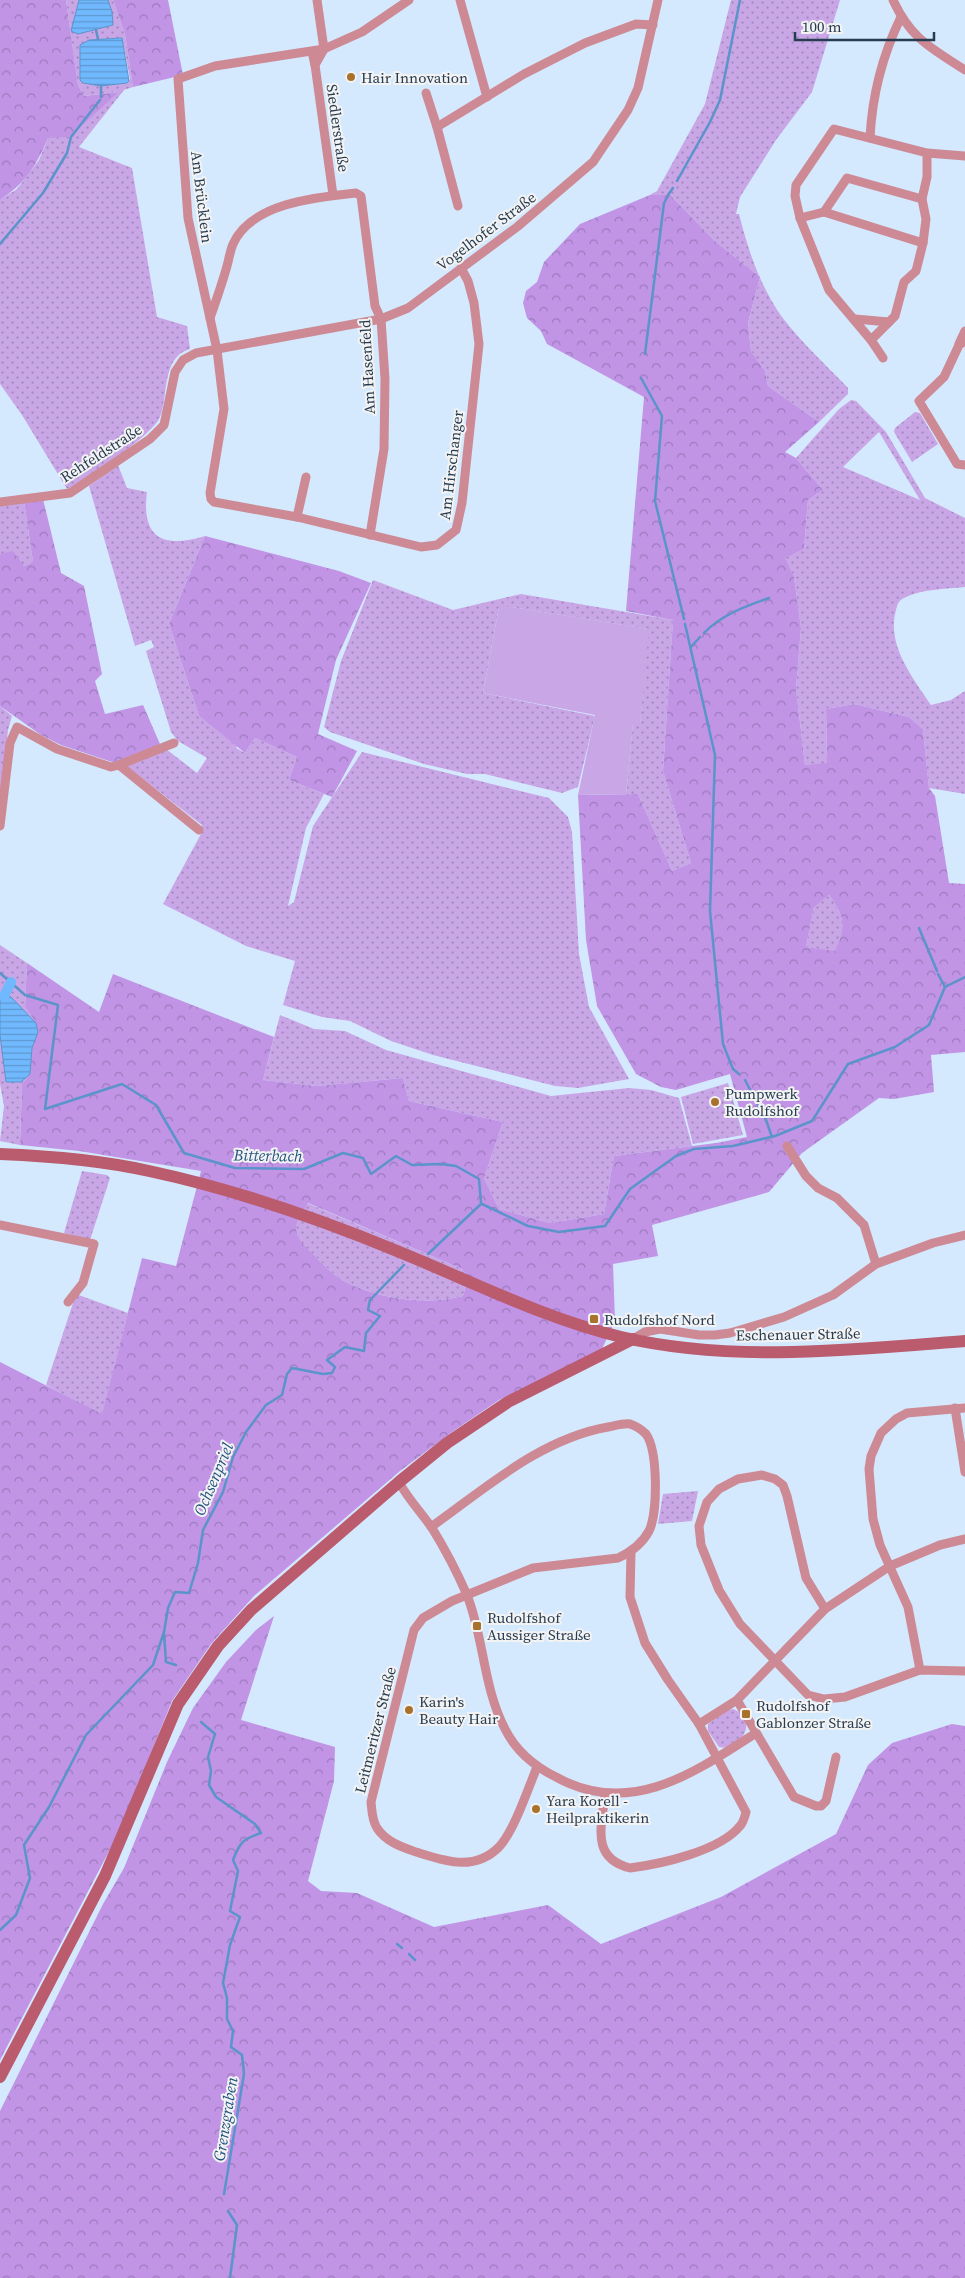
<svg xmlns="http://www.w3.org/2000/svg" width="965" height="2278" font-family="'Source Serif 4',serif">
<defs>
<pattern id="green-dots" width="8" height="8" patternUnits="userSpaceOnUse" patternTransform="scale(1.25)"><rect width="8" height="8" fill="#c9a6e6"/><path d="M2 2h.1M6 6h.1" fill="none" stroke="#a388bd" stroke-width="1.8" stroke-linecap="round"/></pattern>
<pattern id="forest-crowns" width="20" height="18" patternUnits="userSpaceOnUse" patternTransform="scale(1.25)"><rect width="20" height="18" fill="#c194e6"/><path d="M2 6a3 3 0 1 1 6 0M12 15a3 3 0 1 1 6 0" fill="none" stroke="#9d7abd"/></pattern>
<pattern id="water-rules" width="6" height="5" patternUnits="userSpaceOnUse" patternTransform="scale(1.25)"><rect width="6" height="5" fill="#71b9fe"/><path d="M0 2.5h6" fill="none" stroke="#5d98d0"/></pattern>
</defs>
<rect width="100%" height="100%" fill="#d4e9fe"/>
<g fill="url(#green-dots)" fill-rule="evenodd">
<path d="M66 0H79L76 10 112 12 108 0H113L125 34 133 87 124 90 79 147 132 168 157 317 187 326 190 349C160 357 169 400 159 419 150 436 86 481 67 489L22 415 0 384V200L17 189 39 160 48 138 118 92 84 96 78 85ZM122 38 130 79 127 83 102 86 83 83 89 40Z"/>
<path d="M731 0H840L812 92 776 140 740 197 736 214H739C748 250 760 286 782 317 801 342 826 365 848 388V394L819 422 768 386 765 371 751 351 748 323 760 277 715 241 670 195H650L657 191 705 104Z"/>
<path d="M851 400 856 401 886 432 925 498 965 518V587C946 589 921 589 904 598 899 600 897 605 896 610 886 645 913 678 931 705L951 700 965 691V794L929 788 923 729 909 717 854 704 826 709 827 764 805 765 796 688 801 628 794 577 784 558 804 549 808 500 823 490 796 458 839 409ZM879 432 920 500 843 467Z"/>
<polygon points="915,412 920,413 938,444 912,462 894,432 895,428"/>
<path d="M118 465 127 488 147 492C141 538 163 549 205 536L169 624 199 716 237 746 236 748 245 753 255 738 297 757 289 780 324 794 306 828 288 906 294 902 313 826 362 752 549 798 568 817 572 832 579 954 589 1007 629 1079 578 1088 555 1086 433 1055 391 1041 350 1021 322 1017 283 1005 295 961 246 946 163 904 201 834 199 831 202 825 125 765 166 749 197 773 207 758 178 741 171 732 146 651 154 647 151 640 135 646 89 486Z"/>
<polygon points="24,501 33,562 24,566 0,554 0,503"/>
<polygon points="373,580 453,610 521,594 673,620 663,771 691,863 672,871 638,794 626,794 633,723 640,724 648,629 512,607 499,607 483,693 595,716 578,787 562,793 485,774 467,774 424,764 330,732 324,727 341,661"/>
<polygon points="0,706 12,716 8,730 0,804"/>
<path d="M829 895C845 916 846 928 835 952L806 947 814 906Z"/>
<polygon points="0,945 27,963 25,1007 36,1023 38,1032 32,1048 30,1074 22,1084 20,1145 0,1141 4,1106 0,1084"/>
<polygon points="280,1015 314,1029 345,1031 386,1050 551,1096 629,1088 651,1090 679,1098 692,1146 614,1156 604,1214 550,1223 499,1209 484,1178 503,1122 409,1101 403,1078 317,1086 263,1080"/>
<polygon points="728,1083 743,1135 693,1144 681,1097"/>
<polygon points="82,1171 107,1175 110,1178 90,1240 64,1233"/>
<path d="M307 1203 462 1269 468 1278 463 1296C426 1306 381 1299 346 1282 335 1277 325 1266 316 1257 294 1237 289 1229 307 1203Z"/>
<polygon points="76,1294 128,1313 102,1415 46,1385"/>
<polygon points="698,1491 692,1521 658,1524 663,1494"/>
<path d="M733 1709C761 1720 739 1752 719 1747L708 1731V1724L728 1710Z"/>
</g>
<g fill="url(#forest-crowns)" fill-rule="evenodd">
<path d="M0 0H66L78 85 84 96 119 92 69 137 48 138C36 166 26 183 0 200Z"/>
<polygon points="113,0 168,0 183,75 133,87 125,34"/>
<path d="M650 195H670L715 241 760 277 748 323 751 351 765 371 768 386 819 422 785 452 796 458 823 490 808 500 804 549 785 558 794 577 801 628 796 688 805 765 827 763 826 709 854 704 909 717 923 729 929 788 935 796 949 883 965 884V1052L931 1055 934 1092 894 1099 879 1098 802 1153 769 1192 652 1225 658 1256 613 1264 615 1321 601 1351 499 1400 452 1432 400 1471 254 1596 211 1644 172 1701 118 1834 0 2060V1362L102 1414 142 1258 176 1266 201 1171 79 1151 20 1145 22 1084 30 1074 32 1048 38 1032 36 1023 25 1007 27 963 99 1012 113 974 274 1037 263 1080 317 1086 403 1078 409 1101 503 1122 484 1178 499 1209 550 1223 604 1214 614 1156 716 1143 747 1137 730 1074 676 1090 661 1087 636 1074 597 1006 586 940 578 795 638 794 672 871 691 863 663 771 673 620 626 611 644 397 547 344 541 331 527 318 523 303 526 291 537 282 544 262 580 224ZM829 895C845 916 846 928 835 951L806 947 814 907ZM308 1203 462 1269 468 1278 463 1296C426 1306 380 1299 346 1282 335 1277 325 1266 316 1257 294 1236 289 1229 308 1203Z"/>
<polygon points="43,499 61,573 84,586 102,674 95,681 105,714 143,705 160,744 125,761 115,763 61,745 41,735 0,706 0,554 13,551 24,566 33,562 24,501"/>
<polygon points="205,536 339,571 371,583 336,660 318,734 357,751 332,797 289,780 297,757 255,738 245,753 199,716 169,624"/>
<polygon points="274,1616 241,1720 335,1747 334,1781 308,1881 321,1891 357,1893 434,1927 548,1905 601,1944 721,1897 836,1834 868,1765 892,1743 952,1724 965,1726 965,2278 0,2278 0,2111 103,1904 124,1868 167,1762 193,1708 226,1662 256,1630"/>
</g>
<polygon fill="#c9a6e6" points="499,607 512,607 649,629 640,725 633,724 626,794 578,795 595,715 483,693"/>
<g fill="url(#water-rules)" stroke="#5b94ca">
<polygon points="79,0 108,0 112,12 113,25 78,34 71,31"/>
<polygon points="122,38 129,81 127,83 101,86 83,83 80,80 80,45 89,40"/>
<polygon points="4,996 11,997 36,1023 38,1032 32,1048 30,1074 21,1082 6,1082 0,1035 0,997"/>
</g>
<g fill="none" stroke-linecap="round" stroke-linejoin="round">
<g stroke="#5b94ca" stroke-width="2.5">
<polyline points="96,30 98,39"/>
<polyline points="101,97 101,86"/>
<polyline points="677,181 710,122 720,100 740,0"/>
<polyline points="668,195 673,188"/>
<polyline points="0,244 43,193 67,153 71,137 100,100"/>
<polyline points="645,354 664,203 668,196"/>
<polyline points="641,378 662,416 655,501 684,619"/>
<polyline points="685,624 715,755 710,911 723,1044 733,1069 739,1074"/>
<path d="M704 633C721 615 746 606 769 598"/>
<polyline points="691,647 700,637"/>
<polyline points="919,928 937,971"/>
<polyline points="0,973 25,995 58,1005 45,1109 122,1084 156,1105 184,1153 235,1168 304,1169 343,1153 363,1158 371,1174 396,1156 412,1165 441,1164 456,1166 479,1179 481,1203"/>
<polyline points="938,974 945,987"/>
<polyline points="745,1080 766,1120 772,1137"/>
<polyline points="482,1204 528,1226 559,1232 605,1226 630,1189 676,1156 694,1149 733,1146 775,1136 812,1121 848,1064 895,1047 929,1025 945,987 965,977"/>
<polyline points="428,1254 481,1204"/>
<polyline points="164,1633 166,1662 176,1665"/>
<path d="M201 1722 215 1734 208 1757 211 1771 209 1785 216 1797 255 1824 261 1833C243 1839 240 1842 233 1860L238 1871 230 1911 240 1917 230 1945 223 1983 227 1998V2019L233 2031 231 2047 242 2055 244 2074 224 2194"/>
<polyline points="0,1930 16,1915 30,1878 24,1845 49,1807 86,1735 153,1665 164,1632 168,1608 175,1592 189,1593 198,1563 203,1530 223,1492 233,1457 246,1432 266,1405 282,1395 287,1374 292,1368 323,1374 332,1373 335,1367 327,1360 345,1347 364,1351 366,1333 380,1316 368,1310 370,1300 404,1265"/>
<polyline points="397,1944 402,1948"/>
<polyline points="409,1954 415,1960"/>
<polyline points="228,2211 237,2225 230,2278"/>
</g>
<polyline stroke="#71b9fe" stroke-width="10" points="4,996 11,982"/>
<g stroke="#cd8a95" stroke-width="9">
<polyline points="409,0 362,32 324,49 215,66 178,79 188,218 217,350 224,409 210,493 211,499 214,502 297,517 421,547 437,545 456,530 462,503 479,344 474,303 468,281 461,268"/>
<polyline points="460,0 487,97"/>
<path d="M893 0C911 39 931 48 965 70"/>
<polyline points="312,52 315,65 333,195"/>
<polyline points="315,65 324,49 317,0"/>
<polyline points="426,93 437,127"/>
<path d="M870 138C872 97 883 54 901 17"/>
<polyline points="927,153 927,177 922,199 926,219 923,243 824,212 800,218 795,196 796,185 834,129 927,153 965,156"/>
<polyline points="458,206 437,127 524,74 585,43 636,24 653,25"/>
<polyline points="824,212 847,178 922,199"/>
<polyline points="800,218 829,290 871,340 895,316 904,282 916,271 923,243"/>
<path d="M210 318C216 301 222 284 227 266 229 259 230 251 233 244 251 203 317 197 356 193L361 196 375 306 381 319 385 379 384 449 370 535"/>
<polyline points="855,319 889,322"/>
<polyline points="871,340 883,358"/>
<polyline points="965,341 959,345 944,377 919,401 957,464 965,465"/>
<polyline points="959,344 965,331"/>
<polyline points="0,502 70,493 150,439 164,425 175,372 183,360 196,353 381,319 408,308 517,227 593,162 628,110 638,88 658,0"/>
<polyline points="297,517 306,477"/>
<polyline points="119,765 174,743"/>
<polyline points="0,826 10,743 17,727 57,749 111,767 119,765 199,830"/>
<polyline points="787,1146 806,1176 818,1188 837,1198 864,1225 876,1264"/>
<polyline points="0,1225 94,1244 83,1283 68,1302"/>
<polyline points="633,1339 645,1332 660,1329 699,1335 715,1335 730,1333 784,1317 833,1295 876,1264 933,1243 965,1235"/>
<polyline points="955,1408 965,1472"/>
<path d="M399 1482C408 1499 421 1512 432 1528 445 1549 457 1572 467 1595 484 1638 483 1687 505 1729 516 1751 534 1766 556 1777 630 1818 694 1773 756 1733"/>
<path d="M431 1527C486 1488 540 1439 608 1427 614 1426 624 1423 630 1424 636 1426 642 1430 646 1434 658 1451 658 1513 649 1531 642 1544 631 1552 618 1558L533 1568 452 1601 423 1618 414 1630 371 1802C372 1811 372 1821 377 1828 386 1842 402 1847 416 1852 445 1861 474 1872 499 1847 514 1831 528 1789 537 1767"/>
<polyline points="825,1609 806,1578 787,1496 783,1485 775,1479 762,1475 738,1479 719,1489 707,1502 699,1526 701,1545 719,1590 740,1624 808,1695 824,1699 845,1697 920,1670 965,1671"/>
<polyline points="920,1670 908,1607 880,1545 873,1519 869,1469 871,1456 881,1433 896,1419 907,1413 965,1408"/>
<polyline points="737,1700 794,1797 816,1806 821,1806 826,1801 836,1757"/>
<polyline points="699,1724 737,1700 825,1609 890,1566 940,1545 965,1539"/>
<path d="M605 1794C602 1825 590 1858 630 1868 661 1864 720 1851 740 1826 743 1823 745 1816 746 1812L699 1724 668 1680 645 1643 630 1597 631 1552"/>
</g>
<g stroke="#bb5b6e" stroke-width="12">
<path d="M0 1154C50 1156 100 1160 149 1171 234 1189 317 1218 397 1251 471 1281 543 1318 621 1337 733 1363 852 1350 965 1341"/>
<polyline points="0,2077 105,1876 178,1704 218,1646 251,1610 399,1482 447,1443 508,1402 633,1339"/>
</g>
</g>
<g fill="#a8722d" stroke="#f3f3f3" stroke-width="2">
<circle cx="351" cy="77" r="5"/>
<circle cx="715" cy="1102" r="5"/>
<rect x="589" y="1314" width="10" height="10" rx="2.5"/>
<rect x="472" y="1621" width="10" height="10" rx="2.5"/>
<circle cx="409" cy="1710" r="5"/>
<rect x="741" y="1709" width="10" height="10" rx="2.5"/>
<circle cx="536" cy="1809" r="5"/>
</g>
<g text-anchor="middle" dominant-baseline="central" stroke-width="4" stroke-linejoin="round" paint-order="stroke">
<g font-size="15" fill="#273c51" stroke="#f3f3f3" text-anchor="start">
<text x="361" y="77">Hair Innovation</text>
<text x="725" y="1093">Pumpwerk<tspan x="725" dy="17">Rudolfshof</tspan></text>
<text x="604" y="1319">Rudolfshof Nord</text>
<text x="487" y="1617">Rudolfshof<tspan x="487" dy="17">Aussiger Straße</tspan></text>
<text x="419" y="1701">Karin's<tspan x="419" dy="17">Beauty Hair</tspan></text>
<text x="756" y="1705">Rudolfshof<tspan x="756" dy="17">Gablonzer Straße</tspan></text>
<text x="546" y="1800">Yara Korell -<tspan x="546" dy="17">Heilpraktikerin</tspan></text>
</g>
<g font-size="15" fill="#273c51" stroke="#f3f3f3">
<text transform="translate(338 128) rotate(82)">Siedlerstraße</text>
<text transform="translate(202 197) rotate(83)">Am Brücklein</text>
<text transform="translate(486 231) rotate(-37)">Vogelhofer Straße</text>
<text transform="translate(367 367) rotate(-93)">Am Hasenfeld</text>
<text transform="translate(101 453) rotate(-33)">Rehfeldstraße</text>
<text transform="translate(451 465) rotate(-83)">Am Hirschanger</text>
<text transform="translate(798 1334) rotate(-1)">Eschenauer Straße</text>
<text transform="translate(375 1730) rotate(-76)">Leitmeritzer Straße</text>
</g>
<g font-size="16" font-style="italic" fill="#215380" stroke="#f3f3f3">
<text transform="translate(268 1155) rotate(1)">Bitterbach</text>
<text transform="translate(213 1479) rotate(-67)">Ochsenpriel</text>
<text transform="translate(225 2119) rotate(-81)">Grenzgraben</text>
</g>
</g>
<path d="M795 32v8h139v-8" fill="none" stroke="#273c51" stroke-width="2.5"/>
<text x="802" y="32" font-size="15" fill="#273c51" stroke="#f3f3f3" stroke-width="4" paint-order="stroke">100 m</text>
</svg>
